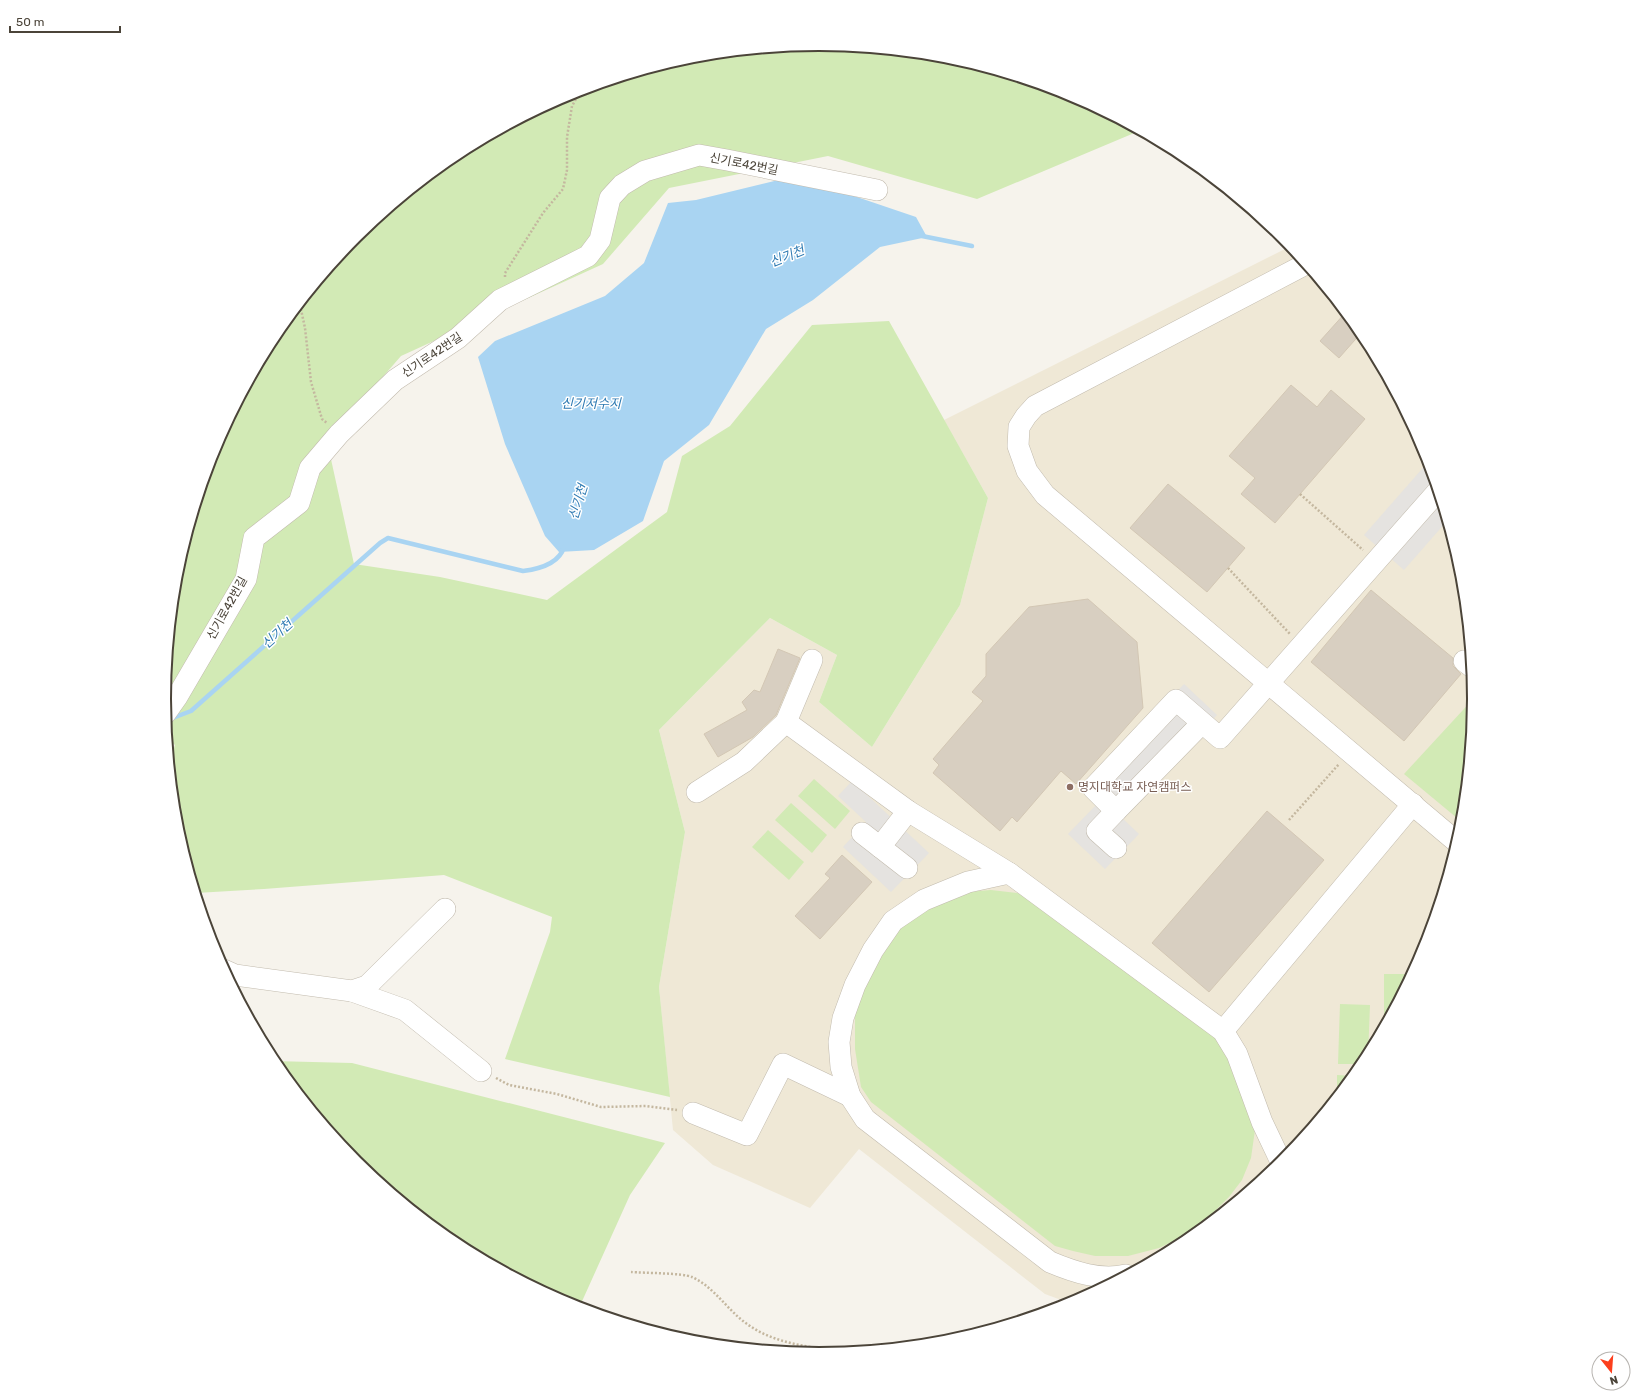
<svg xmlns="http://www.w3.org/2000/svg" width="1639" height="1399" font-family="Rubik,'Noto Sans KR',sans-serif">
<rect width="100%" height="100%" fill="#f6f3ec"/>
<polygon fill="#efe8d6" points="1291,246 1365,336 1425,449 1462,572 1475,700 1462,828 1425,951 1364,1064 1283,1163 1183,1245 1072,1304 1045,1294 859,1149 810,1208 713,1165 673,1130 659,987 685,832 659,730 770,618 837,655 819,702 872,747 960,605 988,498 944,420"/>
<g fill="#d2eab5">
<polygon points="820,44 948,57 1071,94 1139,131 977,199 828,156 669,188 603,264 401,356 327,441 354,564 440,577 547,600 667,512 682,456 730,426 812,325 889,321 988,498 960,605 872,747 819,702 837,655 770,618 659,730 685,832 659,987 670,1097 505,1059 550,932 552,917 444,875 264,889 196,893 177,827 170,760 175,745 168,739 164,699 177,571 214,448 275,335 356,236 456,154 569,94 692,57"/>
<polygon points="1475,697 1475,700 1463,823 1404,774"/>
<polygon points="814,779 850,811 835,829 798,796"/>
<polygon points="791,803 827,835 812,853 775,820"/>
<polygon points="768,830 804,862 789,880 752,847"/>
<polygon points="991,890 1017,893 1044,901 1227,1042 1255,1130 1251,1158 1242,1180 1229,1197 1210,1216 1184,1236 1159,1248 1128,1256 1095,1256 1073,1251 1055,1246 871,1102 861,1087 855,1049 855,1015 871,971 899,928 913,917 944,900 966,892"/>
<polygon points="1384,974 1412,974 1385,1026 1384,1026"/>
<polygon points="1340,1004 1370,1005 1368,1057 1364,1064 1338,1064"/>
<polygon points="273,1061 352,1063 665,1143 630,1195 579,1308 568,1305 455,1244 356,1163"/>
<polygon points="1337,1075 1355,1076 1337,1098"/>
</g>
<g fill="#e5e3e0">
<polygon points="1429,461 1447,521 1404,570 1364,535"/>
<polygon points="1184,684 1217,715 1120,816 1139,834 1105,869 1068,834 1097,804 1082,791"/>
<polygon points="852,781 929,853 891,892 843,847 866,822 838,796"/>
</g>
<polygon fill="#a9d4f2" points="795,176 916,217 927,237 880,247 813,300 766,329 709,425 664,461 643,521 594,550 559,552 545,536 505,444 478,357 495,341 605,296 644,263 668,203 696,200"/>
<g fill="none" stroke-linecap="round" stroke-linejoin="round">
<g stroke="#a9d4f2" stroke-width="4.5">
<polyline points="922,236 972,246"/>
<path d="M170 719 191 711 380 543 388 538 523 571C539 569 559 564 564 547"/>
</g>
</g>
<g fill="#d8cfc1" stroke="#d3c7b4">
<polygon points="1346,312 1362,332 1339,358 1320,341"/>
<polygon points="1291,385 1317,407 1331,390 1365,419 1275,523 1241,494 1255,478 1229,456"/>
<polygon points="1168,484 1245,548 1207,592 1130,528"/>
<polygon points="1371,590 1453,658 1453,666 1461,674 1404,741 1311,662"/>
<polygon points="1088,599 1137,642 1143,708 1076,784 1061,771 1017,822 1012,817 1000,831 933,773 939,765 933,759 983,701 972,692 986,676 986,654 1029,607"/>
<polygon points="778,649 800,658 776,715 753,737 718,757 704,734 747,710 742,702 754,690 760,692"/>
<polygon points="1267,811 1324,860 1209,992 1152,943"/>
<polygon points="842,855 872,882 820,939 795,916 830,878 825,874"/>
</g>
<g fill="none" stroke-linecap="round" stroke-linejoin="round">
<g stroke="#c2bbae" stroke-width="22">
<g id="minor">
<polyline points="1306,264 1035,406 1026,416 1019,427 1018,446 1027,471 1045,495 1458,843"/>
<polyline points="1464,661 1472,667"/>
<polyline points="165,714 177,697 246,579 254,538 299,503 310,468 339,434 395,380 458,338 500,300 588,256 600,240 610,198 622,185 645,171 699,155 727,160 877,190"/>
<polyline points="786,722 812,660"/>
<polyline points="1202,723 1116,811 1093,788 1176,700 1220,738 1438,491"/>
<polyline points="697,792 744,762 786,722 908,811 1009,873"/>
<polyline points="862,833 880,847"/>
<polyline points="1116,848 1097,831 1116,811"/>
<polyline points="907,868 880,847 908,811"/>
<polyline points="224,970 235,975 352,991 367,986 445,909"/>
<polyline points="352,991 405,1010 481,1071"/>
<polyline points="1223,1031 1413,804"/>
<polyline points="693,1113 747,1135 783,1064 850,1096"/>
<path d="M1126 1275C1100 1281 1074 1272 1050 1262L865 1119 850 1096 841 1067 839 1042 843 1018 855 985 873 950 893 921 924 900 968 882 1009 873 1223 1031 1237 1054 1262 1122 1282 1164"/>
</g>
</g>
<g stroke="#c4b79f" stroke-width="2.5" stroke-dasharray="2 2" stroke-linecap="butt">
<polyline points="682,59 686,60 702,56"/>
<polyline points="505,277 505,273 543,213 563,189 567,170 567,137 572,106 581,90"/>
<polyline points="300,305 305,328 311,382 322,419 327,423"/>
<polyline points="1300,494 1363,550"/>
<polyline points="1228,568 1290,634"/>
<polyline points="1289,820 1339,764"/>
<polyline points="496,1078 509,1085 557,1094 601,1107 646,1106 677,1110"/>
<path d="M631 1272C643 1273 683 1273 692 1277 716 1288 728 1312 750 1326 778 1345 816 1348 849 1352"/>
</g>
<use href="#minor" stroke="#fff" stroke-width="21"/>
</g>
<circle fill="#8d6e63" stroke="#fff" stroke-width="1.5" cx="1070" cy="787" r="4"/>
<g text-anchor="middle" dominant-baseline="central" stroke-width="3" stroke-linejoin="round" paint-order="stroke">
<g font-size="12" fill="#4b4439" stroke="#fff">
<text transform="translate(744 164) rotate(11)">신기로42번길</text>
<text transform="translate(432 355) rotate(-34)">신기로42번길</text>
<text transform="translate(227 608) rotate(-61)">신기로42번길</text>
</g>
<g font-size="12" fill="#785e54" stroke="#fff" text-anchor="start">
<text x="1078" y="787">명지대학교 자연캠퍼스</text>
</g>
<g font-size="13" font-style="italic" fill="#2e7ab2" stroke="#fff">
<text transform="translate(787 256) rotate(-22)">신기천</text>
<text x="591" y="403">신기저수지</text>
<text transform="translate(578 502) rotate(-73)">신기천</text>
<text transform="translate(277 634) rotate(-42)">신기천</text>
</g>
</g>
<path d="M0 0H1639V1399H0ZM171 699a648 648 0 1 1 1296 0a648 648 0 1 1-1296 0Z" fill="#fff" fill-rule="evenodd"/>
<path fill="none" stroke="#4b4439" stroke-width="2" d="M171 699a648 648 0 1 1 1296 0a648 648 0 1 1-1296 0Z"/>
<g transform="translate(1611 1371) rotate(163)"><circle r="19" fill="#ffffff" stroke="#b7b4b0"/>
<path d="M0-3L7 15L0 10L-7 15Z" fill="#fc3f1d"/>
<text y="-6" font-size="11" font-weight="bold" text-anchor="middle" fill="#4b4439">N</text>
</g>
<path d="M10 26v6h110v-6" fill="none" stroke="#4b4439" stroke-width="2"/>
<text x="16" y="26" font-size="12" fill="#4b4439" stroke="#ffffff" stroke-width="3" paint-order="stroke">50 m</text>
</svg>
